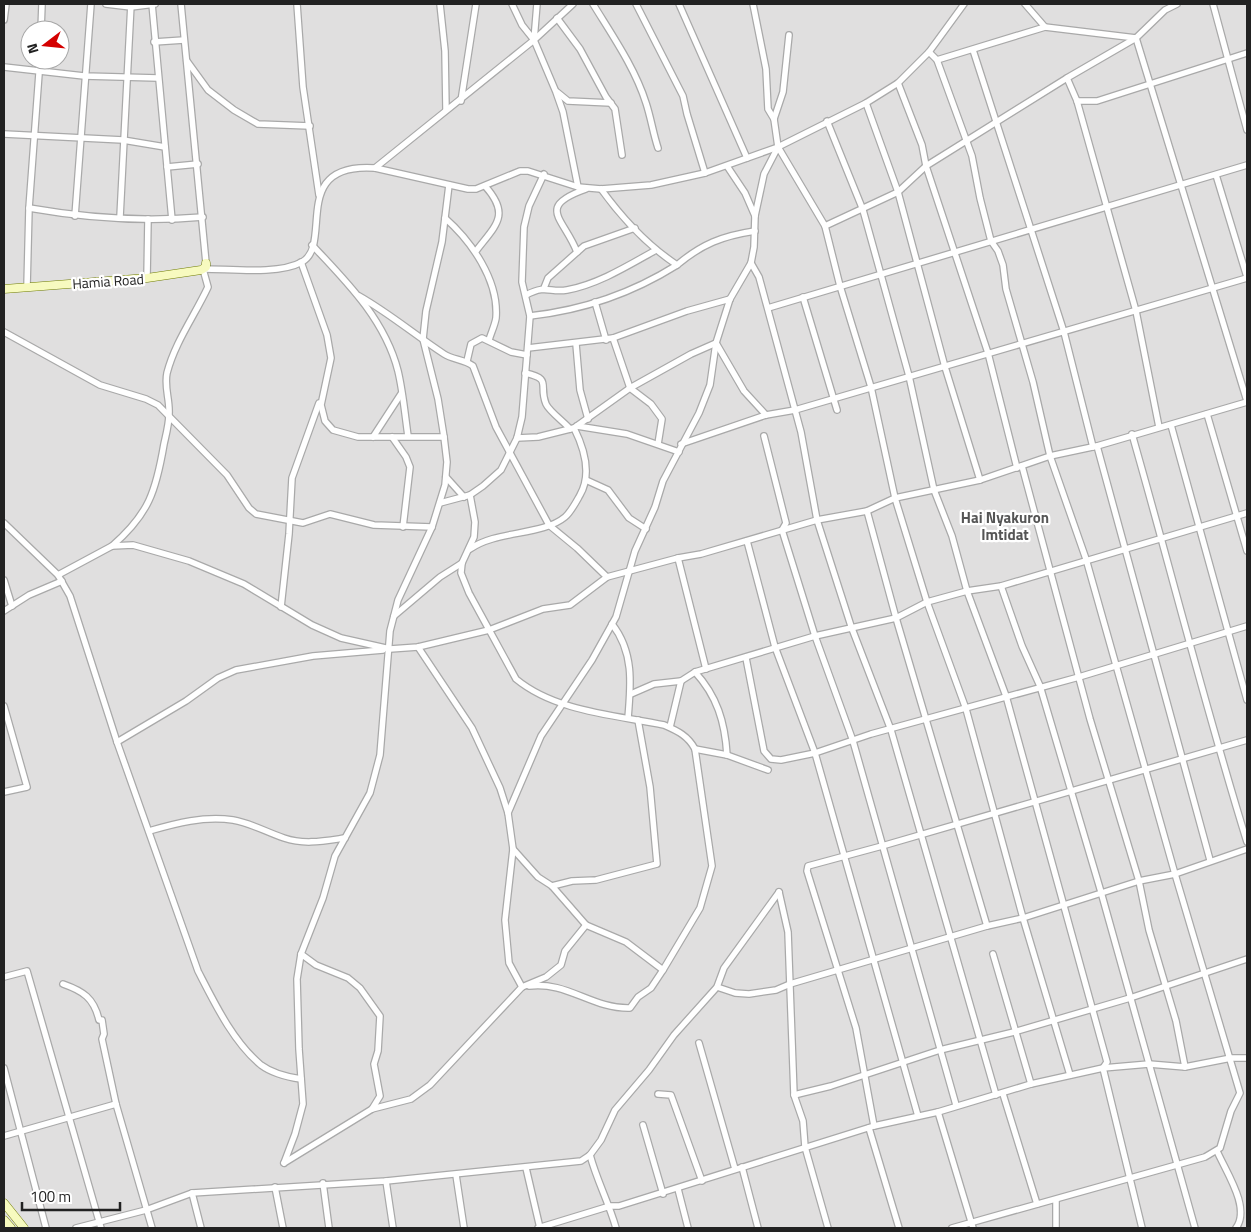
<svg xmlns="http://www.w3.org/2000/svg" width="1251" height="1232" font-family="'Titillium Web',sans-serif">
<rect width="100%" height="100%" fill="#f2efe9"/>
<path fill="#e0dfdf" fill-rule="evenodd" d="M4 4H1247V1228H4ZM30 30H60V60H30Z"/>
<g fill="none" stroke-linecap="round" stroke-linejoin="round">
<g stroke="#a9a9a9" stroke-width="8">
<g id="street">
<polyline points="106,4 131,7 155,4"/>
<polyline points="152,4 172,220"/>
<polyline points="181,4 206,263"/>
<polyline points="297,4 303,87 319,195"/>
<polyline points="440,4 445,51 446,109"/>
<polyline points="512,4 522,25 534,40 556,92 563,112 578,187"/>
<path d="M593 4C612 35 635 68 646 103 651 118 653 133 658 148"/>
<polyline points="636,4 683,96 687,114 705,173"/>
<polyline points="679,4 747,158"/>
<polyline points="753,4 766,69 768,109 774,119"/>
<polyline points="1213,4 1247,130"/>
<polyline points="557,18 580,49 606,97 615,109 622,155"/>
<polyline points="4,20 6,4"/>
<polyline points="1045,27 1136,38 1247,401"/>
<polyline points="41,30 42,4"/>
<polyline points="789,35 783,92 774,119 778,147 825,226 898,192 926,166 1067,78 1136,38 1165,10 1177,4"/>
<polyline points="534,40 537,4"/>
<polyline points="154,42 184,40"/>
<polyline points="973,50 1064,332 1093,447"/>
<polyline points="929,52 937,60 972,156 980,198 991,241 998,251 1003,265 1006,289 1033,382 1050,456 1086,559 1175,874 1240,1093 1231,1111 1220,1148 1205,1157 952,1228"/>
<polyline points="937,60 1045,27 1025,4"/>
<polyline points="187,61 208,90 234,110 258,124 310,126"/>
<polyline points="4,67 84,76 158,78"/>
<polyline points="1067,78 1077,101 1136,311 1159,427"/>
<polyline points="898,83 922,145 926,166 988,353 1017,468"/>
<polyline points="557,92 568,101 611,103"/>
<polyline points="461,101 476,4"/>
<polyline points="1077,101 1097,101 1247,53"/>
<polyline points="866,103 898,192 945,367 980,480"/>
<polyline points="827,121 863,210 909,376 934,490 952,536 967,591 1006,696 1107,1062 1103,1068 1142,1228"/>
<polyline points="4,134 123,140 165,147"/>
<polyline points="167,167 198,164"/>
<polyline points="375,168 468,189 476,189 520,171 528,171 578,187 601,189 651,185 705,173 778,147 866,103 898,83 929,52 964,4"/>
<polyline points="1216,175 1247,277"/>
<path d="M29 208C86 218 145 222 203 217"/>
<polyline points="75,216 91,4"/>
<polyline points="755,216 764,174 778,147"/>
<polyline points="120,217 131,4"/>
<path d="M445 218C471 241 499 280 496 318 495 325 491 333 489 340"/>
<polyline points="825,226 840,286 871,387 895,498 927,602 966,709 1023,918 1070,1075"/>
<path d="M312 245C347 282 385 320 398 371 403 392 405 415 408 436"/>
<path d="M476 251C496 225 511 215 485 186"/>
<path d="M577 252C564 218 535 207 586 189"/>
<polyline points="301,262 327,335 331,358 321,405 325,421 333,430 358,437 444,437"/>
<polyline points="751,263 759,277 801,432 817,520 851,626 891,730 996,1095"/>
<path d="M677 265C702 244 722 236 755 231"/>
<path d="M204 269C231 269 278 275 302 262 334 244 288 162 375 168L534 40 573 4"/>
<polyline points="147,278 148,219"/>
<polyline points="27,287 29,208 40,60"/>
<polyline points="544,288 548,278 584,246 635,228"/>
<path d="M526 295C547 284 549 293 567 290 599 284 629 265 656 250"/>
<path d="M359 296C389 313 415 335 444 354 453 360 464 359 473 366L496 427 549 525 577 548 607 577"/>
<polyline points="803,297 837,410"/>
<polyline points="595,302 606,340"/>
<polyline points="768,308 1247,165"/>
<path d="M530 316C584 310 631 294 677 265 647 245 622 218 601 189"/>
<polyline points="4,332 100,385 146,399 158,405 227,475 249,508 256,514 303,523 330,514 374,525 432,527"/>
<polyline points="613,338 630,388 651,404 662,419 658,444"/>
<polyline points="576,344 580,390 588,419"/>
<polyline points="528,348 613,338 687,311 730,299"/>
<polyline points="467,361 471,344 482,338 511,352 527,355"/>
<path d="M525 373C553 379 538 385 546 404 549 411 564 422 570 429"/>
<polyline points="1207,414 1247,551"/>
<polyline points="1171,425 1247,700"/>
<polyline points="577,426 627,434 679,452"/>
<path d="M1132 434C1171 570 1205 707 1247 842"/>
<polyline points="764,436 786,523 782,530 815,636 853,741 956,1105"/>
<polyline points="373,437 401,394"/>
<polyline points="392,437 406,457 410,467 403,527"/>
<polyline points="517,438 538,437 574,428 630,388 691,354 716,343 744,391 766,415"/>
<polyline points="681,444 766,415 795,410 1247,278"/>
<polyline points="1097,446 1210,860"/>
<polyline points="1022,466 1090,719 1139,881 1149,930 1176,1021 1185,1067"/>
<polyline points="446,477 464,497"/>
<polyline points="586,480 608,490 629,518 646,529"/>
<path d="M470 495 475 522 474 537 462 563 461 573 469 593 516 679C556 712 616 715 664 725 678 731 688 736 695 749L712 866 700 908 663 970 626 942 586 925 565 951 561 965 546 977 522 987"/>
<polyline points="440,503 470,495 483,486 501,470 517,438 522,417 530,316 522,282 524,227 529,206 544,174"/>
<polyline points="867,511 896,618 987,926"/>
<path d="M4 523 58 575 70 596 117 742 198 971C214 1002 233 1042 261 1065 273 1074 287 1077 301 1079"/>
<polyline points="747,541 775,647 815,753 918,1116"/>
<path d="M112 546C149 514 156 491 164 444 166 435 169 424 169 414 170 400 164 387 167 373 175 342 195 315 208 287L203 269"/>
<path d="M470 549C497 530 542 536 565 517 571 512 576 502 580 495 592 474 584 448 574 428"/>
<polyline points="678,558 706,669"/>
<polyline points="58,575 112,546 133,545 189,561 244,584 312,625 341,638 390,649 418,647 489,630 543,609 570,605 607,577 678,558 701,554 817,520 867,511 895,498 980,480 1050,456 1097,446 1247,402"/>
<polyline points="4,580 12,606"/>
<polyline points="1001,586 1022,646 1040,686 1101,892 1195,1228"/>
<polyline points="281,607 289,534 292,478 319,403"/>
<polyline points="4,611 29,595 62,581"/>
<polyline points="394,616 440,577 462,563"/>
<path d="M612 624C634 652 631 684 628 718"/>
<polyline points="746,658 764,751 771,759 781,760 815,753 871,734 1079,677 1247,626"/>
<path d="M695 672C717 696 725 722 727 755"/>
<polyline points="631,694 654,684 681,681"/>
<polyline points="4,706 27,787 4,792"/>
<polyline points="670,727 681,681 695,672 815,636 896,618 927,602 967,591 1001,586 1247,513"/>
<polyline points="117,742 186,701 218,678 236,670 313,656 383,650"/>
<polyline points="695,749 727,755 768,770"/>
<polyline points="508,813 541,736 592,660 616,617 635,551 655,507 663,481 699,413 710,385 716,343 730,299 751,263 754,247 755,216 745,193 727,166"/>
<path d="M149 831C177 823 203 816 233 820 251 823 266 832 284 838 304 845 324 841 345 838"/>
<polyline points="513,849 538,877 552,886 586,925"/>
<polyline points="552,886 572,881 596,880 657,864 650,787 638,720"/>
<polyline points="779,892 788,932 794,1095 803,1121 805,1147 828,1228"/>
<polyline points="301,954 316,965 348,978 360,988 380,1016 378,1051 374,1064 380,1096 372,1109"/>
<polyline points="993,954 1031,1084"/>
<polyline points="4,977 27,971 101,1228"/>
<path d="M63 984C83 991 94 998 99 1020H102L104 1034 102 1039 116 1104 152 1228"/>
<path d="M529 986C567 981 592 1009 630 1008L638 997 651 988 663 970"/>
<polyline points="717,987 735,993 749,994 776,990 790,984 987,926 1023,918 1139,881 1175,874 1247,849"/>
<polyline points="699,1043 735,1169"/>
<polyline points="4,1068 46,1228"/>
<polyline points="658,1094 671,1095 702,1181"/>
<polyline points="1003,1094 1037,1204"/>
<polyline points="794,1095 831,1086 940,1050 1014,1032 1130,998 1247,959"/>
<polyline points="938,1112 973,1228"/>
<polyline points="643,1125 663,1194"/>
<polyline points="874,1126 856,1028 807,871 808,866 882,846 1247,740"/>
<polyline points="869,1128 899,1228"/>
<polyline points="4,1136 116,1104"/>
<path d="M1217 1151C1226 1172 1251 1208 1236 1228"/>
<path d="M590 1155C597 1181 609 1203 616 1228"/>
<polyline points="284,1163 295,1134 303,1104 299,1049 297,979 301,954 323,898 335,856 370,793 380,755 390,631 398,600 432,527 445,485 447,462 444,437 438,399 423,339 426,311 442,242 449,185"/>
<polyline points="284,1163 372,1109 411,1099 430,1085 522,987 509,963 505,920 513,849 508,813 500,788 472,728 418,647"/>
<polyline points="742,1167 758,1228"/>
<polyline points="526,1168 540,1228"/>
<polyline points="456,1175 464,1228"/>
<polyline points="386,1181 393,1228"/>
<polyline points="323,1183 329,1228"/>
<polyline points="275,1187 283,1228"/>
<polyline points="678,1189 688,1228"/>
<polyline points="192,1193 201,1228"/>
<polyline points="1056,1200 1056,1228"/>
<polyline points="76,1228 146,1210 192,1193 386,1181 581,1161 590,1155 601,1140 615,1110 649,1070 674,1035 717,987 724,968 779,892"/>
<polyline points="538,1228 610,1206 619,1206 874,1126 938,1112 1031,1084 1103,1068 1149,1064 1185,1067 1231,1058 1247,1058"/>
</g>
</g>
<g stroke="#707d05" stroke-width="9">
<g id="secondary">
<polyline points="4,289 147,278 201,270 206,267 206,263"/>
<polyline points="4,1203 24,1228"/>
<polyline points="4,1220 11,1228"/>
</g>
</g>
<use href="#street" stroke="#fff" stroke-width="5.5"/>
<use href="#secondary" stroke="#f7fabf" stroke-width="8"/>
</g>
<g text-anchor="middle" dominant-baseline="central" stroke-width="4.5" stroke-linejoin="round" paint-order="stroke">
<g font-size="14" fill="#222" stroke="#fff">
<text transform="translate(108 281) rotate(-4)">Hamia Road</text>
</g>
<g font-size="15" font-weight="bold" fill="#555" stroke="#fff">
<text x="1005" y="517">Hai Nyakuron<tspan x="1005" dy="17">Imtidat</tspan></text>
</g>
</g>
<rect width="1251" height="1232" fill="none" stroke="#222222" stroke-width="10"/>
<g transform="translate(45 45) rotate(254)"><circle r="24" fill="#ffffff" stroke="#a7a7a7"/>
<path d="M0-4L9 19L0 12L-9 19Z" fill="#d40000"/>
<text y="-8" font-size="14" font-weight="bold" text-anchor="middle" fill="#222222">N</text>
</g>
<path d="M22 1202v8h98v-8" fill="none" stroke="#222222" stroke-width="2.5"/>
<text x="30" y="1202" font-size="15" fill="#222222" stroke="#ffffff" stroke-width="4" paint-order="stroke">100 m</text>
</svg>
